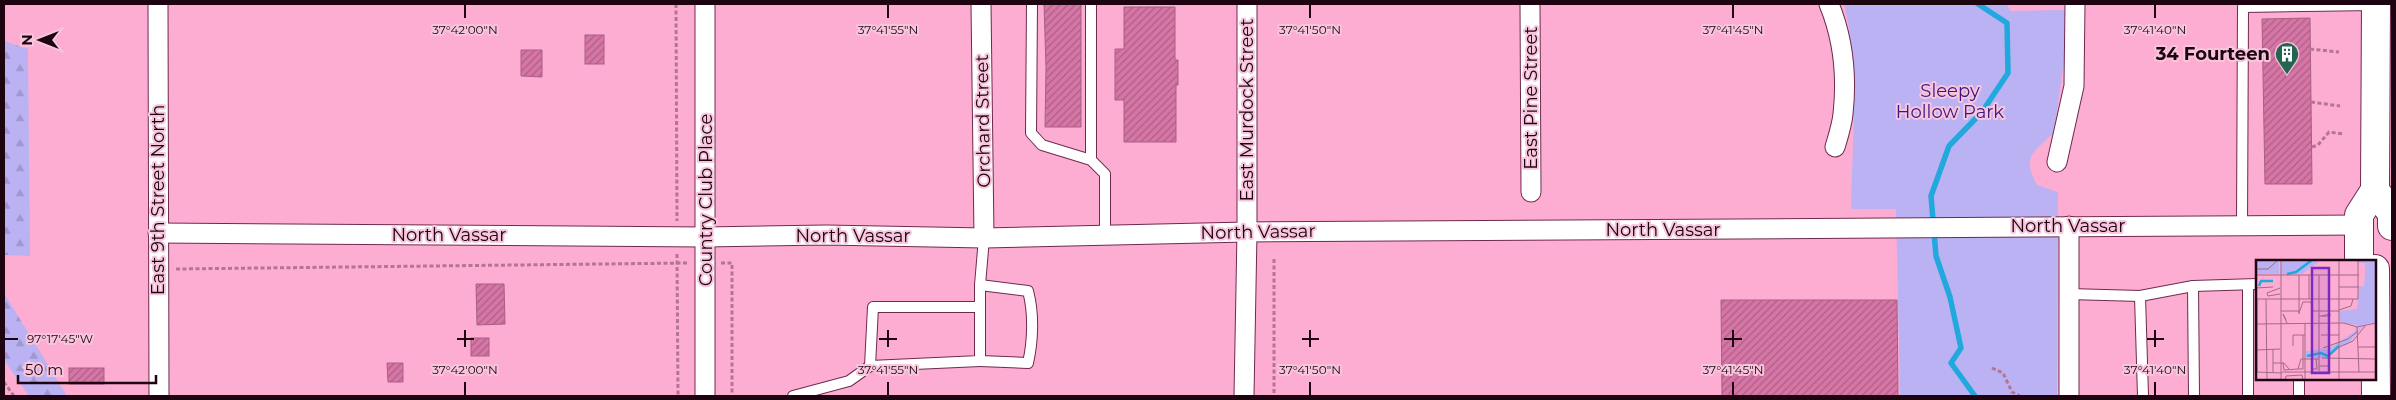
<svg xmlns="http://www.w3.org/2000/svg" width="2396" height="400" font-family="Montserrat,sans-serif">
<defs>
<pattern id="forest-firs" width="22" height="20" patternUnits="userSpaceOnUse" patternTransform="scale(1.25)"><rect width="22" height="20" fill="#bbb2f3"/><path d="M5 1l3.5 6h-7zM16 11l3.5 6h-7z" fill="#a097cf"/></pattern>
<pattern id="building-hatch" width="6" height="6" patternUnits="userSpaceOnUse" patternTransform="scale(1.25)"><rect width="6" height="6" fill="#d676a6"/><path d="M-1 1l2-2M0 6l6-6M5 7l2-2" fill="none" stroke="#ad5f86"/></pattern>
</defs>
<rect width="100%" height="100%" fill="#feadd2"/>
<path fill="#bbb2f3" d="M1844 4H2006L2011 11 2065 10 2064 61 2054 132C2036 152 2020 155 2037 185L2058 192 2057 396H1900L1896 209H1851C1852 142 1860 69 1844 4Z"/>
<g fill="url(#forest-firs)">
<polygon points="4,41 28,49 30,256 4,255"/>
<polygon points="4,293 67,396 29,396 4,360"/>
</g>
<g fill="none" stroke-linecap="round" stroke-linejoin="round">
<polyline stroke="#21a9dd" stroke-width="5.5" points="1975,396 1951,363 1961,348 1950,297 1936,256 1931,196 1949,146 1982,112 2008,73 2007,23 1978,4"/>
</g>
<g fill="url(#building-hatch)" stroke="#a85e83">
<polygon points="1044,4 1081,4 1081,127 1045,127 1046,68"/>
<polygon points="1124,7 1175,7 1175,60 1178,60 1178,85 1176,85 1176,142 1124,142 1124,100 1115,100 1115,49 1124,49"/>
<polygon points="2310,18 2312,184 2265,184 2262,19"/>
<rect x="585" y="35" width="19" height="29"/>
<polygon points="521,50 542,50 542,77 521,76"/>
<polygon points="476,284 504,284 505,324 477,325"/>
<polygon points="1721,300 1897,300 1898,396 1722,396"/>
<rect x="471" y="338" width="18" height="18"/>
<polygon points="387,363 403,363 403,382 388,382"/>
<rect x="69" y="368" width="35" height="16"/>
</g>
<g fill="none" stroke-linecap="round" stroke-linejoin="round">
<g stroke="#6e2a4e" stroke-width="12">
<g id="lane">
<polyline points="1032,4 1031,133 1042,145 1091,160 1105,174 1105,235"/>
<polyline points="1091,4 1091,160"/>
<polyline points="2242,225 2243,7 2376,5"/>
<polyline points="2193,286 2194,396"/>
<polyline points="2069,294 2140,296 2193,286 2257,284"/>
<polyline points="2140,296 2143,396"/>
<path d="M980 361 1028 363C1033 341 1034 313 1028 291L980 285"/>
<polyline points="870,366 873,307 980,307"/>
<polyline points="793,396 849,381 870,366 980,361 980,285 984,238"/>
<polyline points="2248,396 2248,285"/>
<polyline points="2299,396 2299,379"/>
</g>
</g>
<g stroke="#6e2a4e" stroke-width="21">
<g id="street">
<polyline points="158,4 159,396"/>
<polyline points="981,4 984,238"/>
<polyline points="1530,4 1531,192"/>
<path d="M1829 4C1843 38 1847 77 1843 114 1842 125 1838 137 1835 147"/>
<polyline points="2057,162 2074,86 2075,4"/>
<polyline points="2069,226 2069,396"/>
<polyline points="158,233 705,237 826,235 984,238 1247,232 2359,225"/>
<polyline points="705,396 705,4"/>
<polyline points="1244,396 1247,232 1247,4"/>
</g>
</g>
<g stroke="#6e2a4e" stroke-width="30">
<g id="secondary">
<polyline points="2375,190 2392,214 2392,226"/>
<polyline points="2359,261 2359,215 2375,190 2376,4"/>
<polyline points="2375,269 2376,396"/>
</g>
</g>
<g stroke="#b37592" stroke-width="3" stroke-dasharray="4 2.5" stroke-linecap="butt">
<polyline points="676,4 677,221"/>
<polyline points="2310,49 2339,52"/>
<polyline points="2311,102 2340,106"/>
<polyline points="2312,147 2318,145 2329,132 2343,134"/>
<polyline points="677,254 678,396"/>
<polyline points="1274,259 1274,396"/>
<polyline points="721,263 732,263 732,396"/>
<polyline points="176,269 687,263"/>
<polyline points="1992,368 2003,373 2012,392 2020,396"/>
<polyline points="4,382 14,396"/>
</g>
<use href="#lane" stroke="#fff" stroke-width="10"/>
<use href="#street" stroke="#fff" stroke-width="19"/>
<use href="#secondary" stroke="#fff" stroke-width="28"/>
</g>
<path fill="none" stroke="#1e0411" stroke-width="2" d="M465 5V18M888 5V18M1310 5V18M1733 5V18M2155 5V18M465 330V347M888 330V347M1310 330V347M1733 330V347M2155 330V347M5 339H18M457 339H474M879 339H897M1302 339H1319M1724 339H1742M2147 339H2164M465 382V395M888 382V395M1310 382V395M1733 382V395M2155 382V395"/>
<defs>
<g id="building-pin" transform="scale(1.25)"><path d="M0 17L-7.5 6A9.5 9.5 0 1 1 7.5 6Z" fill="#256451" stroke="#f7c5dc"/><path d="M-4-6H4V6H1V3H-1V6H-4ZM-2.5-4.3h1.7v1.8h-1.7ZM.8-4.3h1.7v1.8H.8ZM-2.5-1h1.7V.8h-1.7ZM.8-1h1.7V.8H.8Z" fill="#fff"/></g>
</defs>
<g fill-rule="evenodd">
<use href="#building-pin" x="2287" y="54"/>
</g>
<g text-anchor="middle" dominant-baseline="central" stroke-width="4" stroke-linejoin="round" paint-order="stroke">
<g font-size="18" font-weight="bold" fill="#1e0411" stroke="#f7c5dc" text-anchor="end">
<text x="2270" y="54">34 Fourteen</text>
</g>
<g font-size="18" fill="#3b1781" stroke="#f7c5dc">
<text x="1950" y="91">Sleepy<tspan x="1950" dy="21">Hollow Park</tspan></text>
</g>
<g font-size="18" fill="#1e0411" stroke="#f7c5dc">
<text transform="translate(1531 98) rotate(-90)">East Pine Street</text>
<text transform="translate(1247 110) rotate(-90)">East Murdock Street</text>
<text transform="translate(983 121) rotate(-91)">Orchard Street</text>
<text transform="translate(158 200) rotate(-90)">East 9th Street North</text>
<text transform="translate(706 200) rotate(-90)">Country Club Place</text>
<text x="2068" y="226">North Vassar</text>
<text x="1663" y="230">North Vassar</text>
<text transform="translate(1258 232) rotate(-1)">North Vassar</text>
<text x="449" y="235">North Vassar</text>
<text x="853" y="236">North Vassar</text>
</g>
</g>
<g transform="translate(2256 260)">
<rect width="120" height="120" fill="#feadd2"/>
<path d="M103 0H120V62L104 66 84 62 83 51 101 49 103 26H108L109 14V3H103ZM108 65 91 85 79 89 73 98H50V91L74 88Z" fill="#bbb2f3"/>
<path d="M0 0H23V14H0ZM26 0H65L46 14H25Z" fill="#bbb2f3"/>
<path fill="none" stroke="#21a9dd" stroke-width="2.5" d="M31 14 40 12 56 0M3 26 5 21H17M51 96 65 93 72 96 83 86"/>
<path fill="none" stroke="#a46985" stroke-width="1" d="M83 0V120M0 9H12L22 0M0 15H103M43 15V54M53 15V39M63 15V111M83 27H103M0 28 17 27M24 28 11 33 12 36 24 34M10 39 11 120M83 50 95 46 97 39M25 51H43M43 53 47 42H55L57 51H83M63 56H74V54L66 56M30 60 27 54 31 63M49 63V120M1 64 88 63 101 67 120 63M101 67 103 112M65 75H83M37 86V75H49M83 87 97 81 109 66M102 87H120M67 88 92 79 102 71M17 89V112M1 90 24 89M66 98 120 99M17 103H28L33 109M27 103 28 110 42 109 45 99H63M63 106H73V112M42 109H47V75M56 109H61L60 99M0 112 26 113M1 112V39H102V0M26 112H120M25 120V0M29 120 30 116 46 115 47 120"/>
<path fill="#7b2cbf" fill-opacity="0.15" stroke="#7b2cbf" stroke-width="2.5" d="M56 8H73V113H56Z"/>
<rect width="120" height="120" fill="none" stroke="#1e0411" stroke-width="2.5"/>
</g>
<g font-size="12" text-anchor="middle" fill="#1e0411" stroke="#f7c5dc" stroke-width="4" stroke-linejoin="round" paint-order="stroke">
<text x="465" y="34">37°42'00"N</text>
<text x="888" y="34">37°41'55"N</text>
<text x="1310" y="34">37°41'50"N</text>
<text x="1733" y="34">37°41'45"N</text>
<text x="2155" y="34">37°41'40"N</text>
<text x="60" y="343">97°17'45"W</text>
<text x="465" y="374">37°42'00"N</text>
<text x="888" y="374">37°41'55"N</text>
<text x="1310" y="374">37°41'50"N</text>
<text x="1733" y="374">37°41'45"N</text>
<text x="2155" y="374">37°41'40"N</text>
</g>
<rect width="2396" height="400" fill="none" stroke="#1e0411" stroke-width="10"/>
<g transform="translate(40 40) rotate(270)" stroke="#f7c5dc" stroke-width="4" paint-order="stroke">
<path d="M0-4L9 19L0 12L-9 19Z" fill="#1e0411"/>
<text y="-8" font-size="14" font-weight="bold" text-anchor="middle" fill="#1e0411">N</text>
</g>
<path d="M18 375v8h138v-8" fill="none" stroke="#1e0411" stroke-width="2.5"/>
<text x="25" y="375" font-size="15" fill="#1e0411" stroke="#f7c5dc" stroke-width="4" paint-order="stroke">50 m</text>
</svg>
